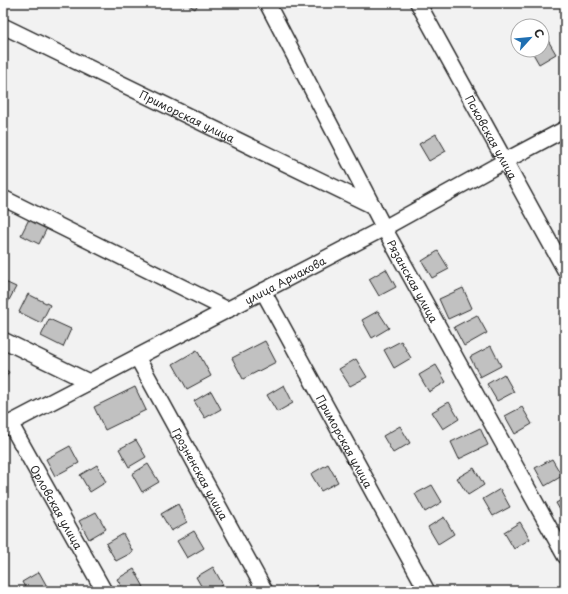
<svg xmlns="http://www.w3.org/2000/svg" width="568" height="594" font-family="'Playpen Sans',sans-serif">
<rect width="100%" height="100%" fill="#f2f2f2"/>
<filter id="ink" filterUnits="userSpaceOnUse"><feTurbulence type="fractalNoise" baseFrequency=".025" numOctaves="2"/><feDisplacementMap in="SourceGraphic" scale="8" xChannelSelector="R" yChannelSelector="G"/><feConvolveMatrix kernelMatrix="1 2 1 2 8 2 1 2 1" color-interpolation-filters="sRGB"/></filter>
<g filter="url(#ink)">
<g fill="#c1c1c1" stroke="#2b2b2b">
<polygon points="186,3 199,3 195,9"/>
<polygon points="546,37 556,54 539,64 531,50 542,50 542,39"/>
<polygon points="436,134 446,151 429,161 419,144"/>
<polygon points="30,217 48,226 39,244 21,235"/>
<polygon points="438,251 449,269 432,278 422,261"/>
<polygon points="386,269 396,287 379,296 369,279"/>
<polygon points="3,281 16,287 7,304 3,302"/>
<polygon points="463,288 472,308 448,319 439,299"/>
<polygon points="28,294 50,305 41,323 19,312"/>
<polygon points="378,311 389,328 372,338 362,320"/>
<polygon points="477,315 487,333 464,346 454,327"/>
<polygon points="49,319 71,329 63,347 41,336"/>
<polygon points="265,341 276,362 243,379 232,358"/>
<polygon points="401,341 411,358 394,368 384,350"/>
<polygon points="491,346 501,366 480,377 470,357"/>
<polygon points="197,350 211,376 187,389 173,364"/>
<polygon points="356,359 367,377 350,386 339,369"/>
<polygon points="436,365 446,382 429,392 419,375"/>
<polygon points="3,368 9,372 3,382"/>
<polygon points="504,374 514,392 497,401 487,384"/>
<polygon points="284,385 293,403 277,412 267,395"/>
<polygon points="135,387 146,410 105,430 94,407"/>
<polygon points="211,391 221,409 205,418 194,401"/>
<polygon points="449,402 459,419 443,429 432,412"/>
<polygon points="522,407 532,424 515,434 505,416"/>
<polygon points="400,426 410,443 393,453 383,436"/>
<polygon points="480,428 488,445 459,459 451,442"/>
<polygon points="136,440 146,457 129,467 119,449"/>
<polygon points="70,446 79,463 55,476 46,459"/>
<polygon points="552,459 562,476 545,486 535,468"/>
<polygon points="148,464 159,482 142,492 132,474"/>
<polygon points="328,464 338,482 321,491 311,474"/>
<polygon points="97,465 106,482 90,492 80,475"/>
<polygon points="474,468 484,485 468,495 457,478"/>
<polygon points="432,485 442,502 425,512 415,494"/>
<polygon points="500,489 510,507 493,516 483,499"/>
<polygon points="565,498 565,519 556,503"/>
<polygon points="178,504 187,522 171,531 161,514"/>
<polygon points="96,512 106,529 89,539 79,521"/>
<polygon points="444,517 454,534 438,544 428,527"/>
<polygon points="520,522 530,539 514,549 504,532"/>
<polygon points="194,531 204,548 187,558 177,541"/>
<polygon points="123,534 133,552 116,561 106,544"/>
<polygon points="213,567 223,585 213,591 204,591 196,577"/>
<polygon points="134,569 144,587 137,591 124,591 117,579"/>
<polygon points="39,572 49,590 46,591 27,591 22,582"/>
<polygon points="318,585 322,591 308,591"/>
</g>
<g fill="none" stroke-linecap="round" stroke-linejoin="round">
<g stroke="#2b2b2b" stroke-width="18">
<g id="minor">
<path id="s1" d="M267 3 384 228 565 556"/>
<path id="s2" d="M418 3 565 270"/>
<path id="s3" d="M3 26 373 206"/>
<polyline points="3,198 228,310"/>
<path id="s4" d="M263 291 427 591"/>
<polyline points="3,340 89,382"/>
<path id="s5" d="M137 357 265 591"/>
<path id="s6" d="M10 423 104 591"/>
<path id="s7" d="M3 427 384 228 505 161 565 129"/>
</g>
</g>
<use href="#minor" stroke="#fff" stroke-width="15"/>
</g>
</g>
<g text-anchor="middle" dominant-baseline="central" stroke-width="3.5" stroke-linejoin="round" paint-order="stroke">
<g font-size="11" fill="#2b2b2b" stroke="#fff">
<text stroke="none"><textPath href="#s3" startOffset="205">Приморская улица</textPath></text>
<text stroke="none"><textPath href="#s2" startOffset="153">Псковская улица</textPath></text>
<text stroke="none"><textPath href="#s7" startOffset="318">улица Арчакова</textPath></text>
<text stroke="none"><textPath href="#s1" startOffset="314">Рязанская улица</textPath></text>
<text stroke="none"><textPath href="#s4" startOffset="171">Приморская улица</textPath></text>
<text stroke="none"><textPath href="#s5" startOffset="133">Грозненская улица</textPath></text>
<text stroke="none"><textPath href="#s6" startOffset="96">Орловская улица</textPath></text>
</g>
</g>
<rect width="568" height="594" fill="none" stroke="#fff" stroke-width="16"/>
<rect x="8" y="8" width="552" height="578" fill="none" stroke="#2b2b2b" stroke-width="1.5" filter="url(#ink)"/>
<g transform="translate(530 38) rotate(63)"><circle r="19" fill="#ffffff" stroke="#aaaaaa"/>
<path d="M0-3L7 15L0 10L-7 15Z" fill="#1f6fb2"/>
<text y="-6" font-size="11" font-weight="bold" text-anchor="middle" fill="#2b2b2b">С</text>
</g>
</svg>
